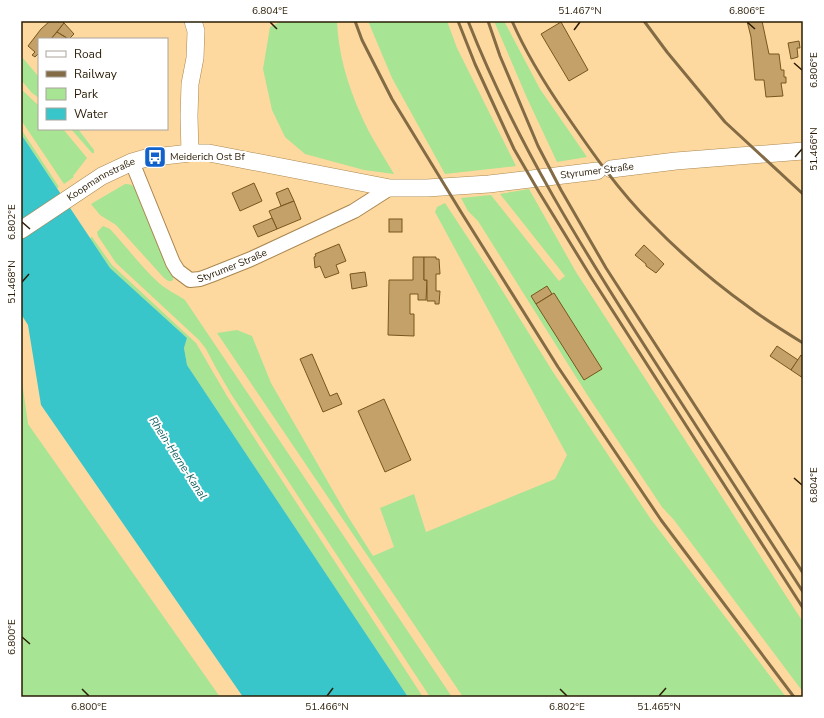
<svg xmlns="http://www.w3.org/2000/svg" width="824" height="718" font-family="'Nunito Sans',sans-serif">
<rect width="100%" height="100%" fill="#fed99f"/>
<g fill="#a7e494">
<path d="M282 21H337C338 53 348 86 361 115 370 136 383 155 394 174L364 170 305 154 285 137 272 110 263 69 270 27Z"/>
<polygon points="368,21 447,21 457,48 516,166 445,174 392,78"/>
<polygon points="494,21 504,21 540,89 587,157 557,162 527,98"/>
<polygon points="21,56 39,77 39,98 32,93 21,80"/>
<polygon points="21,89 39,106 39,129 63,129 87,158 73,176 74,177 64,184 21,120"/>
<polygon points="21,129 59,187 57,188 21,134"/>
<polygon points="71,129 78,129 94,150 94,153 92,153"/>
<path d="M125 184C133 184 135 187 139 193L173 274V280C170 283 167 280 164 278L116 225 100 215 91 204Z"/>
<polygon points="529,189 576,272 803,622 803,692 674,520 662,507 588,396 478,221 468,211 461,198 491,195 559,281 565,276 500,194"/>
<polygon points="445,203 497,282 553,372 650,518 786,697 463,697 217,333 237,330 252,336 271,383 347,515 373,556 394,547 380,508 414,494 426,532 555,479 567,455 435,212 437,207"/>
<path d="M103 226 110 229C126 246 141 267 159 283 167 290 176 294 185 300L452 697H430L231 394 216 368 206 349 199 340 116 263 98 236 97 232Z"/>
<polygon points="92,237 112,265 196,343 227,396 423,697 408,697 187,365 184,348 187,338 110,268 90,238"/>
<polygon points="21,375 28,424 220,697 21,697"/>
</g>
<polygon fill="#38c6cb" points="21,134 110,268 187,338 184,348 187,365 408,697 243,697 41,405 28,325 21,314"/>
<g fill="#c4a169" stroke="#77561d">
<polygon points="50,21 62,21 64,23 51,39 39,39 39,53 35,57 32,55 35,52 28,46 41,29"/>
<polygon points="747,21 762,21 769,54 779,54 781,70 784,70 784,77 786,77 786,83 781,83 783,96 766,97 764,80 755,80 751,37"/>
<polygon points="561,22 588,70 569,81 541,34"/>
<polygon points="64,23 74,34 69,39 57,32"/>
<polygon points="57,32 68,39 51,39"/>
<polygon points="799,41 800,48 797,48 798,57 791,59 788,43"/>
<polygon points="254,183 262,201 240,211 232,193"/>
<polygon points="288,188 294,201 281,206 276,193"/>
<polygon points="294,201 301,219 277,229 269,211"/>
<polygon points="272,218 277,229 258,237 253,226"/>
<rect x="389" y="219" width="13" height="13"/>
<polygon points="339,244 346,261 336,265 339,273 325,278 320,266 315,268 314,257 316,256 315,254"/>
<polygon points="644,245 664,264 656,273 646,266 646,264 635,255"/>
<polygon points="413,257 424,257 424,280 427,280 426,300 418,300 418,294 410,294 410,314 414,314 414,336 388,335 389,280 413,280"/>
<polygon points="424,257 436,257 436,259 439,259 440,274 436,274 436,291 440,291 439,304 435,304 435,301 427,301 427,280 424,280"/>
<polygon points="365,272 367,286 352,289 350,274"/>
<polygon points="547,286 552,294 536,304 531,296"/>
<polygon points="554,293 602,369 584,380 536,304"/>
<polygon points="777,346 798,360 791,370 770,356"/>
<polygon points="312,354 330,396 337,393 342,404 323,412 300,359"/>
<polygon points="801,355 803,357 803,378 791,370"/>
<polygon points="384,399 411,460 385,472 358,411"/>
</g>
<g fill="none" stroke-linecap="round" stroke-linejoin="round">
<g stroke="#aa8750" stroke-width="16">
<g id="minor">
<path id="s1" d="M132 162 173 263 178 271 190 280 200 279 211 275 251 259 354 211 390 188"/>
</g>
</g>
<g stroke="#aa8750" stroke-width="18">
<g id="tertiary">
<polyline points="190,153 189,116 190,84 195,58 196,31 193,21"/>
<polyline points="611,169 676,161 803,151"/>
<path id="s2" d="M21 230 102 176 132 162 146 158 190 153H209L390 188H427L489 184 597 171"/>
</g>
</g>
<use href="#minor" stroke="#fff" stroke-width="14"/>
<use href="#tertiary" stroke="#fff" stroke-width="17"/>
<g stroke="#826b45" stroke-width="3">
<polyline points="355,21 362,40 392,99 461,212 558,367 661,520 794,697"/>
<polyline points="458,21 475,64 514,149 539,192 591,277 803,608"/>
<path d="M468 21C516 143 585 253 655 362 704 439 754 515 803 592"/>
<polyline points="488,21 500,56 538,146 561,190 606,268 803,573"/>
<path d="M512 21C526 53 545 84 565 113 591 151 618 190 651 223 681 254 715 283 750 308 767 321 785 332 803 343"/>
<polyline points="644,21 667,52 725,122 803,194"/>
</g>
</g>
<path fill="none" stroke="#2a1c05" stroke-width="1.5" d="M270 22 277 29M747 22 755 29M574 30 580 22M794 63 802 70M795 157 802 149M22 222 30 229M22 282 29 274M794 478 802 485M22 637 30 644M82 689 89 696M560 689 567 696M327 696 333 688M659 696 666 688"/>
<defs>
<g id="bus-square" transform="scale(1.15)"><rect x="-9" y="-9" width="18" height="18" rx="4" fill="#1362cc" stroke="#fff"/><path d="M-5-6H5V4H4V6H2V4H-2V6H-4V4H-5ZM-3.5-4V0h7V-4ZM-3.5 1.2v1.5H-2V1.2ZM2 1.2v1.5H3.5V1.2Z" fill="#fff"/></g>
</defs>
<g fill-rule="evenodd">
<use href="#bus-square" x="155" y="157"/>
</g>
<g text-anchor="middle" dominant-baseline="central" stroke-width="4" stroke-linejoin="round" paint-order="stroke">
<g font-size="10" fill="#2a1c05" stroke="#fff" text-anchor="start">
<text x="170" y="157">Meiderich Ost Bf</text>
</g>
<g font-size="10" fill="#2a1c05" stroke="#fff">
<text transform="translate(597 171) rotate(-7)">Styrumer Straße</text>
<text stroke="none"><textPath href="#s2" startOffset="95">Koopmannstraße</textPath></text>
<text stroke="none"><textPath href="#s1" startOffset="178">Styrumer Straße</textPath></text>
</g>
<g font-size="11" font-style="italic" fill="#146163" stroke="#fff">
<text transform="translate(178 458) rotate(57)">Rhein-Herne-Kanal</text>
</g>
</g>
<rect width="824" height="718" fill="none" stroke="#ffffff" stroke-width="44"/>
<rect x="38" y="38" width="130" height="92" fill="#ffffff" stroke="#aaa49b"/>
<rect x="46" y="51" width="20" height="6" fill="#ffffff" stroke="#aaa49b"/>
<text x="74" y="58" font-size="12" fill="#2a1c05">Road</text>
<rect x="46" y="71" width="20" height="6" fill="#826b45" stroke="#aaa49b"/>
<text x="74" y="78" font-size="12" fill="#2a1c05">Railway</text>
<rect x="46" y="88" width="20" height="12" fill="#a7e494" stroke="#aaa49b"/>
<text x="74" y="98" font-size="12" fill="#2a1c05">Park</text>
<rect x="46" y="108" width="20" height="12" fill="#38c6cb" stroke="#aaa49b"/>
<text x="74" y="118" font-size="12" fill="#2a1c05">Water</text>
<rect x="22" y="22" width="780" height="674" fill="none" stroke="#2a1c05" stroke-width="1.5"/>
<g font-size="10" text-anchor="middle" fill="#2a1c05">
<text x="270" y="14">6.804°E</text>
<text x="580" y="14">51.467°N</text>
<text x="747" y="14">6.806°E</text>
<text transform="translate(813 70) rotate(-90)" y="4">6.806°E</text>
<text transform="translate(813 149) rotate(-90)" y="4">51.466°N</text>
<text transform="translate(11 222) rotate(-90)" y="4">6.802°E</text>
<text transform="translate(11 282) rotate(-90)" y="4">51.468°N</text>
<text transform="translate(813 485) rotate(-90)" y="4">6.804°E</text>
<text transform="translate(11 637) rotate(-90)" y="4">6.800°E</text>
<text x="89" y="710">6.800°E</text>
<text x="327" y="710">51.466°N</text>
<text x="567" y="710">6.802°E</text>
<text x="659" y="710">51.465°N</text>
</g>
</svg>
